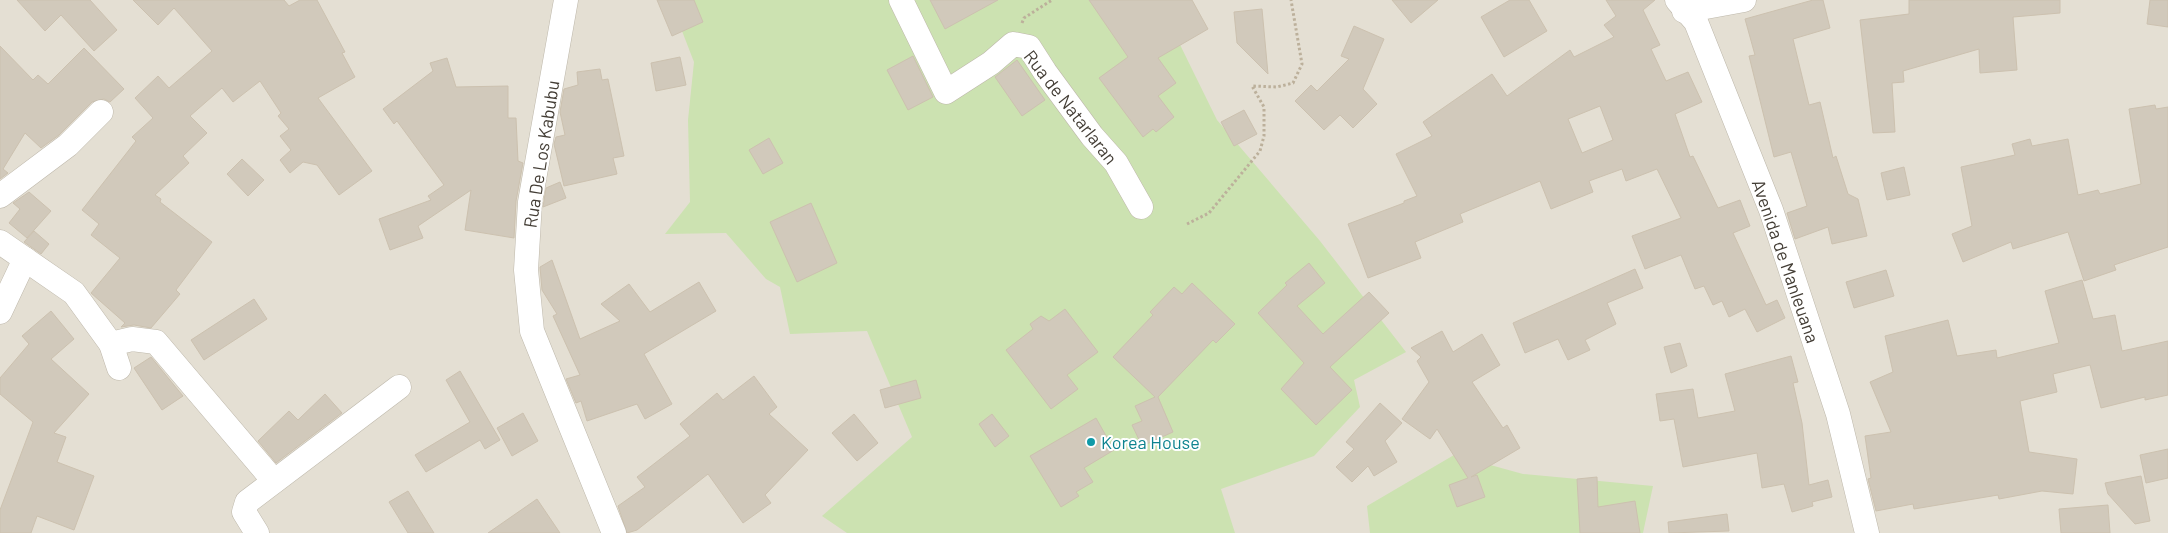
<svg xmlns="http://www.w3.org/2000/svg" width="2168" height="533" font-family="Barlow,sans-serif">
<rect width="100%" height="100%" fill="#f1ede5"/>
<rect fill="#e4dfd3" x="0" y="0" width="2168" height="533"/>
<g fill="#cce2b1">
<polygon points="670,0 1158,0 1217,120 1320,241 1406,352 1354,380 1360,407 1314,456 1221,489 1235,533 847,533 822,516 912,437 867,331 790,334 780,287 766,279 726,233 665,234 690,202 688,120 694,62"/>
<polygon points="1454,455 1523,474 1653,486 1643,533 1370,533 1367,506"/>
</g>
<g fill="#d1c9bb" stroke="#ccc1af" fill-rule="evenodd">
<polygon points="17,0 90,0 117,30 94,51 61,15 45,31"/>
<polygon points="133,0 284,0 289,6 300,0 317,0 345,52 342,53 355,77 318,98 372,171 339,195 317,165 303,162 290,173 280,160 291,150 280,136 289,129 278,116 281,113 260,81 233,102 222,88 190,116 207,133 183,156 189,163 155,195 161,199 160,202 212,242 176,290 180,294 151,328 134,325 121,327 125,323 91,293 120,258 91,235 99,224 82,210 136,141 132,137 153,118 135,98 158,76 169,88 212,51 174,8 158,25"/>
<polygon points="657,0 694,0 703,22 672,36"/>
<polygon points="930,0 998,0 945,29"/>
<polygon points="1089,0 1192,0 1208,29 1158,58 1176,83 1158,96 1174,117 1156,132 1153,129 1143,137 1099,78 1128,57"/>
<polygon points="1392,0 1438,0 1411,23"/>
<polygon points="1510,0 1529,0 1547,31 1504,57 1481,17"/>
<path d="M1606 0H1655L1643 10 1660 45 1651 49 1666 81 1688 72 1702 102 1675 114 1690 157 1693 156 1718 208 1740 200 1750 226 1733 233 1766 305 1777 300 1785 318 1757 332 1745 309 1729 317 1722 301 1713 305 1704 286 1695 289 1681 255 1645 269 1632 236 1681 218 1657 169 1626 181 1622 169 1589 181 1593 192 1551 209 1540 181 1460 214 1463 222 1415 242 1421 258 1368 278 1348 224 1404 203V201L1417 196 1396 154 1432 136 1423 122 1492 74 1507 96 1570 50 1574 57 1614 37 1604 25 1616 16ZM1600 106 1613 140 1582 153 1568 119Z"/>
<polygon points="1813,0 1823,0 1830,28 1793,39 1809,105 1820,102 1833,158 1836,156 1848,194 1858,199 1867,236 1832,244 1828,227 1795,239 1787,213 1807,206 1791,152 1774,157 1749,56 1755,55 1745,19"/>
<polygon points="1909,0 2060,0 2060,13 2013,17 2017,70 1980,73 1979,49 1903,71 1904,82 1892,83 1895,132 1873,133 1860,20 1909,14"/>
<polygon points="2150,0 2168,0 2168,27 2147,24"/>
<polygon points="1262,9 1268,74 1237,43 1234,12"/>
<polygon points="1354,26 1384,39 1363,89 1377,104 1353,128 1340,115 1324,130 1295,101 1311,85 1317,91 1349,59 1341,56"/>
<polygon points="0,46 33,80 38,75 48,84 84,48 124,89 110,102 104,99 92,102 59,135 41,148 25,133 3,169 8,173 0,179"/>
<polygon points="913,56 933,97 908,110 887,70"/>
<polygon points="680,57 686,85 656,91 651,63"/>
<polygon points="447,58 456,87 508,86 508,118 516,118 518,161 523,163 516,201 514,238 465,230 471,190 418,226 423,238 390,250 379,219 431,200 428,196 444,185 397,121 394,124 383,109 433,71 430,63"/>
<polygon points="1017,60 1045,100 1022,116 995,77"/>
<polygon points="600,69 602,80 608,79 624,156 613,158 617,174 564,186 554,144 556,137 565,135 560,112 564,89 578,85 577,72"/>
<polygon points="2155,105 2156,109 2168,107 2168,247 2114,265 2116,270 2084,281 2068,232 2013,249 2011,242 1963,262 1952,234 1972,226 1961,167 2015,155 2012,144 2030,139 2032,146 2068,139 2078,195 2098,190 2100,194 2141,184 2129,109"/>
<polygon points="1244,110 1257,134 1234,146 1221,122"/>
<polygon points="769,138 783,163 763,174 749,150"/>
<polygon points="242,159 264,180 248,196 227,174"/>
<polygon points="1904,167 1910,195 1887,200 1881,173"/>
<polygon points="560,182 566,198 543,207 546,188"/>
<polygon points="29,192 51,211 27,238 9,223 20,209 13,203"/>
<polygon points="811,203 837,263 797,282 770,222"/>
<polygon points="34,231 49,244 41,254 24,242"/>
<polygon points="552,260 580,339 620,321 601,304 629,284 650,312 699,282 716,311 644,354 672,404 645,419 637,404 587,421 581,401 576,403 566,379 580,375 553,316 557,314 542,290 540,267"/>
<polygon points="1309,263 1325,283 1297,306 1323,334 1369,292 1389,313 1330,367 1352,390 1316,425 1281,389 1304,363 1258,313 1287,285 1285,283"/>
<polygon points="1635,269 1643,288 1607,303 1616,324 1585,340 1590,350 1568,360 1558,339 1525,353 1513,323"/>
<polygon points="1886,270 1894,296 1854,308 1846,282"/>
<polygon points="2082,280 2093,319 2115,315 2122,351 2168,341 2168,395 2145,400 2145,397 2101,408 2090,365 2053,374 2057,392 2020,401 2029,452 2077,459 2073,494 2042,491 1999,499 1998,495 1914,509 1913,504 1876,511 1868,479 1871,478 1865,436 1891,432 1870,382 1893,372 1885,336 1948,320 1957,356 1996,350 1997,358 2059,343 2045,291"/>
<polygon points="1192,283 1235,324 1216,343 1213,340 1158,397 1173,432 1142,446 1132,425 1142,421 1135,406 1155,397 1113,357 1153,315 1150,312 1174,287 1182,294"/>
<polygon points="254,299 267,319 204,360 191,340"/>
<polygon points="1065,309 1098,352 1067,375 1078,389 1051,409 1006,350 1033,329 1030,324 1041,316 1049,321"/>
<polygon points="51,311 74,339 51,359 89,394 54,433 66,437 57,462 94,476 74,530 37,516 31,533 0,533 0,510 33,422 0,394 0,378 29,344 22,336"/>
<polygon points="1442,331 1453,352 1482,334 1500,365 1472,382 1503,428 1507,425 1520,448 1471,477 1477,475 1485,497 1457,507 1449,485 1468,478 1437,429 1430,439 1402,419 1429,382 1417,361 1421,357 1411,348"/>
<polygon points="1680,343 1687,366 1671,373 1664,347"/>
<polygon points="1791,356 1798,382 1793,383 1802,423 1809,485 1828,480 1832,497 1812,502 1813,506 1792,512 1784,484 1762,488 1757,453 1683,467 1674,419 1660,421 1656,394 1693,389 1698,418 1735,411 1725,374"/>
<polygon points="151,357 183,396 162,410 134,368"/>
<polygon points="460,371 500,440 485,449 480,440 426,472 415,455 470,422 446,380"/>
<polygon points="754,376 777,407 769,414 808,450 765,495 771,503 743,523 708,474 637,530 627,533 618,506 645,487 637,477 690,436 680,424 717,393 723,400"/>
<polygon points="916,380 921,398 885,408 880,390"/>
<polygon points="325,394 342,413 276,463 258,441 289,411 298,420"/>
<polygon points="1380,403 1402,423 1385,441 1397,462 1374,476 1368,466 1352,482 1336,467 1354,449 1346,442"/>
<polygon points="523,413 538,441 512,456 497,428"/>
<polygon points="854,414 878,443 857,461 832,433"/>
<polygon points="992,414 1009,436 995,447 979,424"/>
<polygon points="1096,418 1114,450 1084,468 1093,482 1076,492 1079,496 1061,507 1030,456"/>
<polygon points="2168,449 2168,478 2146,483 2140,455"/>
<polygon points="2141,476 2150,521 2135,524 2108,494 2105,483"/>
<polygon points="1597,477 1598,507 1635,501 1640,533 1580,533 1577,479"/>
<polygon points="408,491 434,533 408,533 389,502"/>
<polygon points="537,499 560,533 488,533"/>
<polygon points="2108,505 2110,533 2061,533 2059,509"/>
<polygon points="1727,514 1729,531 1669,533 1668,522"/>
</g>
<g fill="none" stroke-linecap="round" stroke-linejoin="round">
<g stroke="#beb8ab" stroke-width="25">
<g id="minor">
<polyline points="566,0 530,202 526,270 532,331 614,533"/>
<polyline points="901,0 946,92 991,63 1013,44 1029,47 1045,72 1092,136 1116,163 1141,207"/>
<polyline points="1677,0 1696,22 1771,210 1838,414 1867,533"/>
<polyline points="1684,11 1744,0"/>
<polyline points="0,196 68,145 101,112"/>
<polyline points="0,242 74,293 111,344 119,368"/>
<polyline points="0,312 25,259"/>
<polyline points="111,344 132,339 156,342 274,481"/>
<polyline points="257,533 244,512 247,502 399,387"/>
</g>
</g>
<g stroke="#bcb09b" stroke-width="3" stroke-dasharray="2.5 2.5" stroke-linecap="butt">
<polyline points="1022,23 1024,18 1052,0"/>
<polyline points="1187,224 1209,213 1260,151 1264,136 1264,107 1252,86 1277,87 1293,83 1302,64 1291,0"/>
</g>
<use href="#minor" stroke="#fff" stroke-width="24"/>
</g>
<circle fill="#0f9aa8" stroke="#fff" stroke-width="2" cx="1091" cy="442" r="5"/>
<g text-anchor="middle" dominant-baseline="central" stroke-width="4" stroke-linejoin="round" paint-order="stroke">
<g font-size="18" fill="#433d35" stroke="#fff">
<text transform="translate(1071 107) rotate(52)">Rua de Natarlaran</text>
<text transform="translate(541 154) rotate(-81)">Rua De Los Kabubu</text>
<text transform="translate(1786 261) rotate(71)">Avenida de Manleuana</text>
</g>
<g font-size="18" fill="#0d838f" stroke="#fff" text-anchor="start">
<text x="1101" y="442">Korea House</text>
</g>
</g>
</svg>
